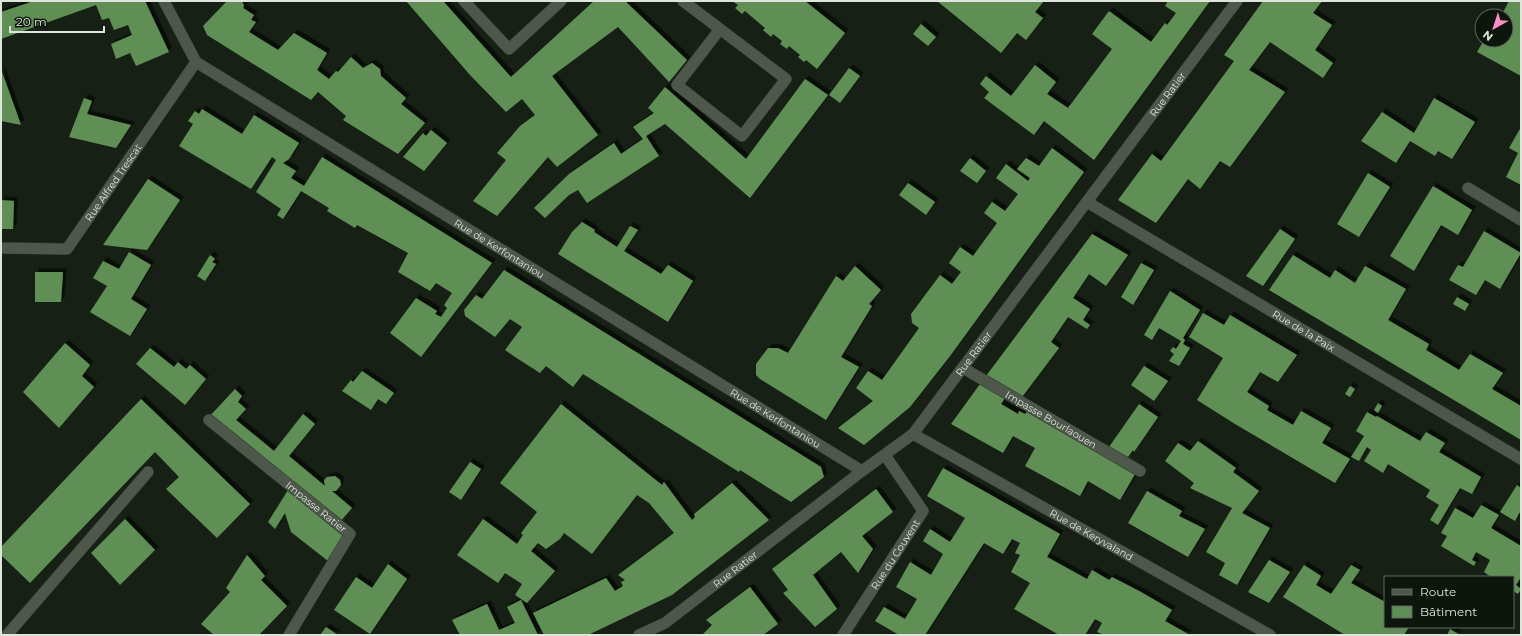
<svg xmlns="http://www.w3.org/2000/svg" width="1522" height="636" font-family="Montserrat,sans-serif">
<defs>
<filter id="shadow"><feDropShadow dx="3.5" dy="-3.5" stdDeviation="0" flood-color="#0009"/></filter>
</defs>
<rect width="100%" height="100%" fill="#162014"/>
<g fill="#5e8f55" filter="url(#shadow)">
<polygon points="34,1 145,1 169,52 136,66 130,53 116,59 111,44 132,35 128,25 114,30 109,18 102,20 96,5 1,39 1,12"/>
<polygon points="227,1 242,1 244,6 243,8 254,15 251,20 256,22 249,32 278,50 294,33 327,53 317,70 329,79 336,71 338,72 351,57 363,68 372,63 380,69 381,76 406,98 401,104 425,123 398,154 343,120 346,116 318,92 311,100 207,35 203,26"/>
<polygon points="406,1 443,1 511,77 594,1 625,1 687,60 669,82 618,27 552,76 598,135 557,167 548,157 497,216 473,201 506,160 497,153 520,126 535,115 522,99 506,112 470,75"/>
<polygon points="732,1 805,1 845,33 817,69 806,60 804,62 798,57 800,55 789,46 787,49 780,44 782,41 773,34 771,37 763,30 765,28 745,11 742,14 735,8 738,5"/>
<polygon points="937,1 1044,1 1035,12 1043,18 1026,40 1017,33 1001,53"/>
<polygon points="1168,1 1210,1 1094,160 1044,121 1034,135 984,98 989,92 980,84 986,76 1011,96 1035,65 1056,82 1047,94 1068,108 1112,49 1092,34 1109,11 1151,42 1165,23 1167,25 1176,13 1165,6"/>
<polygon points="1263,1 1322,1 1313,13 1332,25 1315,50 1333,63 1323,78 1270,42 1249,70 1285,92 1230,167 1220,161 1200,189 1188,179 1156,223 1118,200 1152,154 1161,161 1234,61 1224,55"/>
<polygon points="1509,1 1521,1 1521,76 1477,52 1484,40 1506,40 1506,16 1501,16"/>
<polygon points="921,24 936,37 928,46 913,34"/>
<polygon points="849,68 860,76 840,103 829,95"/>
<polygon points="1,69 21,125 1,121"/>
<polygon points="805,79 828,95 750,198 665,124 646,136 659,156 587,203 578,190 569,195 545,218 534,208 569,174 614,143 621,154 643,139 633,127 654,113 648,108 665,87 746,159"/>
<polygon points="84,98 92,101 87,114 131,125 116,148 69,137"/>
<polygon points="1434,98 1475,122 1452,159 1438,151 1435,156 1410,141 1396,163 1361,141 1382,112 1414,133"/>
<polygon points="202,109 242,134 254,115 299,143 289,159 283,163 296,171 291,178 304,186 322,157 492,263 421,357 390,333 416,298 437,311 435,314 441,317 447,308 444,305 452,293 436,283 430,291 398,272 408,253 357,225 355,228 327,211 329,208 301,191 283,219 277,215 281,209 256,192 276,160 272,157 251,189 179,146 193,124 188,121 195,111 199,114"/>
<polygon points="1521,127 1521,185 1506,177 1518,153 1509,148"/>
<polygon points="431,130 447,143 424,171 403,157 423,133 426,136"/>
<polygon points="1052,148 1084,172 950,356 910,407 864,445 838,428 873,401 856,388 868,371 882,380 919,328 912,323 911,314 940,275 952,284 961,272 949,263 960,247 973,256 997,223 984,213 992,202 1005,211 1018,194 996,178 1006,164 1028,181 1030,178 1017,169 1026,158 1039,166"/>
<polygon points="970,158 986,171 977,183 960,171"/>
<polygon points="1368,173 1390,187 1359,237 1337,224"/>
<polygon points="148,179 180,200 147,250 103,245"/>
<polygon points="908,183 935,202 926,215 899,195"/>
<polygon points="1433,186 1472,210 1458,235 1441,225 1414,271 1390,256"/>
<polygon points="1,200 14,201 13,229 1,229"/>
<polygon points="582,222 595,230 594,232 617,247 630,226 638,230 624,251 661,274 668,265 693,281 668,322 558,254 572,232"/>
<polygon points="1280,229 1295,239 1263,286 1246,276"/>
<polygon points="1484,231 1521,253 1500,289 1485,280 1476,295 1449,280 1458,265 1463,267"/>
<polygon points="1092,234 1128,255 1106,286 1089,274 1073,298 1090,309 1083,320 1090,325 1087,329 1068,317 1051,342 1059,348 1022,397 986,376"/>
<polygon points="129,252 151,265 131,299 147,309 130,336 90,312 107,286 93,278 103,261 119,269"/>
<polygon points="210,255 215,259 212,262 216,264 205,281 197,276"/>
<polygon points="1293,255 1330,278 1335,270 1355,283 1365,266 1406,289 1388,320 1429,344 1426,350 1459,370 1470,354 1503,373 1492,389 1521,406 1521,440 1269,290"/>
<polygon points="1141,263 1154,270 1133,305 1121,297"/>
<polygon points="855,266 881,290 869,304 872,306 841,357 859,367 826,420 760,379 756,375 756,364 768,348 778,348 788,353 836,276 843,281"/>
<polygon points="504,270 821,467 824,477 791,502 740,470 739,472 583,374 573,387 546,366 540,373 515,357 505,350 522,327 510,319 495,337 465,316 464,310 476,295 482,299"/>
<polygon points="35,272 63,272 61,302 35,302"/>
<polygon points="1170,291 1200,310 1183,338 1185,340 1183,344 1190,348 1179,366 1169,361 1174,354 1170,351 1173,347 1176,349 1181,341 1159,328 1152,340 1144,335"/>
<polygon points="1457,297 1469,304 1465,311 1453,304"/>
<polygon points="1203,313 1224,325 1230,315 1297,355 1278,382 1260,372 1247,392 1269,406 1267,410 1293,425 1301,411 1331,428 1322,443 1350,459 1335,483 1235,424 1197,400 1223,358 1189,337"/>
<polygon points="65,343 90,365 82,376 94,387 59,428 23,392"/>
<polygon points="150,348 174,367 178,362 186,369 190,365 206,379 185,405 136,364"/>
<polygon points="1144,366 1168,381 1154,401 1131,385"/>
<polygon points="362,371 394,393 386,404 378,399 371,410 342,391 351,380 353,382"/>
<polygon points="980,384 1005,398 1001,404 1018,414 1019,411 1025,414 1027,412 1135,474 1120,500 1088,481 1080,496 1025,466 1035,448 1013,436 1003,453 951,424"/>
<polygon points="1350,386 1355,389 1350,397 1345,394"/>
<polygon points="235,389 242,396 238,402 246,409 236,420 274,451 303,414 315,424 289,456 325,486 324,480 327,477 335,476 340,480 341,485 336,491 332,491 352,508 340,522 209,417"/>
<polygon points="141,399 250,504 217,538 166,489 179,477 155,452 30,583 1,555 1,547"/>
<polygon points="1378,403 1382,406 1378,413 1374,410"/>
<polygon points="561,404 662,485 664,482 692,520 695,517 694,514 732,483 769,520 672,595 588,635 544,635 533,613 606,578 615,591 623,586 621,582 625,580 618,575 674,533 649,503 637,495 592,554 564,533 560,539 546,549 538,543 531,551 555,571 527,603 515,595 522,584 505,573 498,583 457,555 483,519 517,544 523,535 521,533 537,512 500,483"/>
<polygon points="1139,404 1158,417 1134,452 1133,450 1128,457 1109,447"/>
<polygon points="1367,412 1376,417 1377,416 1420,441 1426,432 1445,443 1439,452 1481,477 1472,494 1460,488 1438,525 1430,520 1439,505 1426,497 1430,490 1388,464 1383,473 1364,461 1371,450 1367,447 1359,461 1351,457 1364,436 1356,431"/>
<polygon points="1198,441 1236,468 1233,472 1259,491 1242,513 1270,528 1237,585 1219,575 1225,563 1206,552 1232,508 1190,488 1194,483 1165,461 1178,443 1190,451"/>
<polygon points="470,462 481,469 461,500 449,492"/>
<polygon points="943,468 1060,534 1047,557 1087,579 1092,570 1109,580 1112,577 1141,592 1172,610 1165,621 1190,635 1104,635 1097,632 1102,623 1095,619 1085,635 1059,635 1014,609 1030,583 1011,572 1020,555 1015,553 1020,543 1012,539 1003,554 984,543 925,635 899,635 875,621 884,607 905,619 917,599 896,587 910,562 931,575 943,554 923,541 930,529 950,542 965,518 927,496"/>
<polygon points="1517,485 1521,488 1521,510 1515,521 1500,512"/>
<polygon points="876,489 893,512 862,536 873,549 858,573 841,552 813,575 837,609 815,627 783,593 788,590 772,569"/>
<polygon points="288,490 344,536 328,561 291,532 285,513 275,529 268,522"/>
<polygon points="1147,491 1182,511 1179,516 1205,529 1188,557 1128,523"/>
<polygon points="1481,505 1499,515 1491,528 1521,546 1521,577 1516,585 1521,589 1518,594 1513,591 1513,577 1491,577 1484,572 1490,560 1476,552 1472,560 1476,562 1474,566 1441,546 1447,536 1441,533 1455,508 1473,518"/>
<polygon points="125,519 155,550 120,585 91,553"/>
<polygon points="247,555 265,576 261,580 287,606 259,635 214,635 201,624 230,592 226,588"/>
<polygon points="1269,560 1290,572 1269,603 1248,592"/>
<polygon points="388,564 407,579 370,634 334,610 356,577 372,588"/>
<polygon points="1304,565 1321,576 1316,585 1331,594 1351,565 1360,570 1351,583 1385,602 1385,627 1409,627 1404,635 1345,635 1283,597"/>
<polygon points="750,587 778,624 763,635 702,635 712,625 706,620"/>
<polygon points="521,600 538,635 460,635 452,620 487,604 499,630 515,623 507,607"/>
<polygon points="326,627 338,635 320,635"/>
<polygon points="1450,629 1460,635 1447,635"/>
</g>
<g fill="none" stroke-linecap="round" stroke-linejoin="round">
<g stroke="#333932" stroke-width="12">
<g id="service">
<polyline points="464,1 509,49 561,1"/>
<polyline points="683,1 786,79 742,136 677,85 720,29"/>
</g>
</g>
<g stroke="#333932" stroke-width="12">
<g id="minor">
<path id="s1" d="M164 1 196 62 862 471"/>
<polyline points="1468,188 1521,220"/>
<path id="s2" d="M1087 202 1521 459"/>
<path id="s3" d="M1 248 67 249 196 62"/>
<path id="s4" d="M963 368 1140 471"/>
<path id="s5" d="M209 420 350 534 289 635"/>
<path id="s6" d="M913 434 1270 635"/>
<polyline points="7,635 148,472"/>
<path id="s7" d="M639 635 665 623 862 471 913 434 1237 1"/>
<path id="s8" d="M843 635 923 511 885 455"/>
</g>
</g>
<use href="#service" stroke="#4d584b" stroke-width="11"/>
<use href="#minor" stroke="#4d584b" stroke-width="11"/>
</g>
<g text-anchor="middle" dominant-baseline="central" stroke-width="4" stroke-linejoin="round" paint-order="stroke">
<g font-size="10" fill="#dfe5dd" stroke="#0d160c">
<text stroke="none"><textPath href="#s7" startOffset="765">Rue Ratier</textPath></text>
<text stroke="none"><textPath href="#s3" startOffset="147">Rue Alfred Trescat</textPath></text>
<text stroke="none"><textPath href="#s1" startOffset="425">Rue de Kerfontaniou</textPath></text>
<text stroke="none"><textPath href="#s2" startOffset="252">Rue de la Paix</textPath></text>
<text stroke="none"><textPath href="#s7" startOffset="441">Rue Ratier</textPath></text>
<text stroke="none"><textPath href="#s1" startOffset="749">Rue de Kerfontaniou</textPath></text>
<text stroke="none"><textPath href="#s4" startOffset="102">Impasse Bourlaouen</textPath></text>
<text stroke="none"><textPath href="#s5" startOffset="138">Impasse Ratier</textPath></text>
<text stroke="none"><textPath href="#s6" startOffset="205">Rue de Keryvaland</textPath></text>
<text stroke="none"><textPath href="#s8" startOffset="96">Rue du Couvent</textPath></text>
<text stroke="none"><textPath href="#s7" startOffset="117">Rue Ratier</textPath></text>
</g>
</g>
<rect width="1522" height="636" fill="none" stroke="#dfe5dd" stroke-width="4"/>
<rect x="1384" y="576" width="130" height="52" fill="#0d160c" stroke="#616960"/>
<rect x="1392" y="589" width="20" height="6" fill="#4d584b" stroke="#616960"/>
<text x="1420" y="596" font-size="12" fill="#dfe5dd">Route</text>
<rect x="1392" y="606" width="20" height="12" fill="#5e8f55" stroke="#616960"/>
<text x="1420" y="616" font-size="12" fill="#dfe5dd">Bâtiment</text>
<g transform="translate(1494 28) rotate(219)"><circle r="19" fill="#0d160c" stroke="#616960"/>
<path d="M0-3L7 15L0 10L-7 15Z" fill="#fb8fc3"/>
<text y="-6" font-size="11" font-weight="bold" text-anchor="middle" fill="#dfe5dd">N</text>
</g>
<path d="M10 26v6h94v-6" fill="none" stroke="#dfe5dd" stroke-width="2"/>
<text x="16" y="26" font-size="12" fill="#dfe5dd" stroke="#0d160c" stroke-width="3" paint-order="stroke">20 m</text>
</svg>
